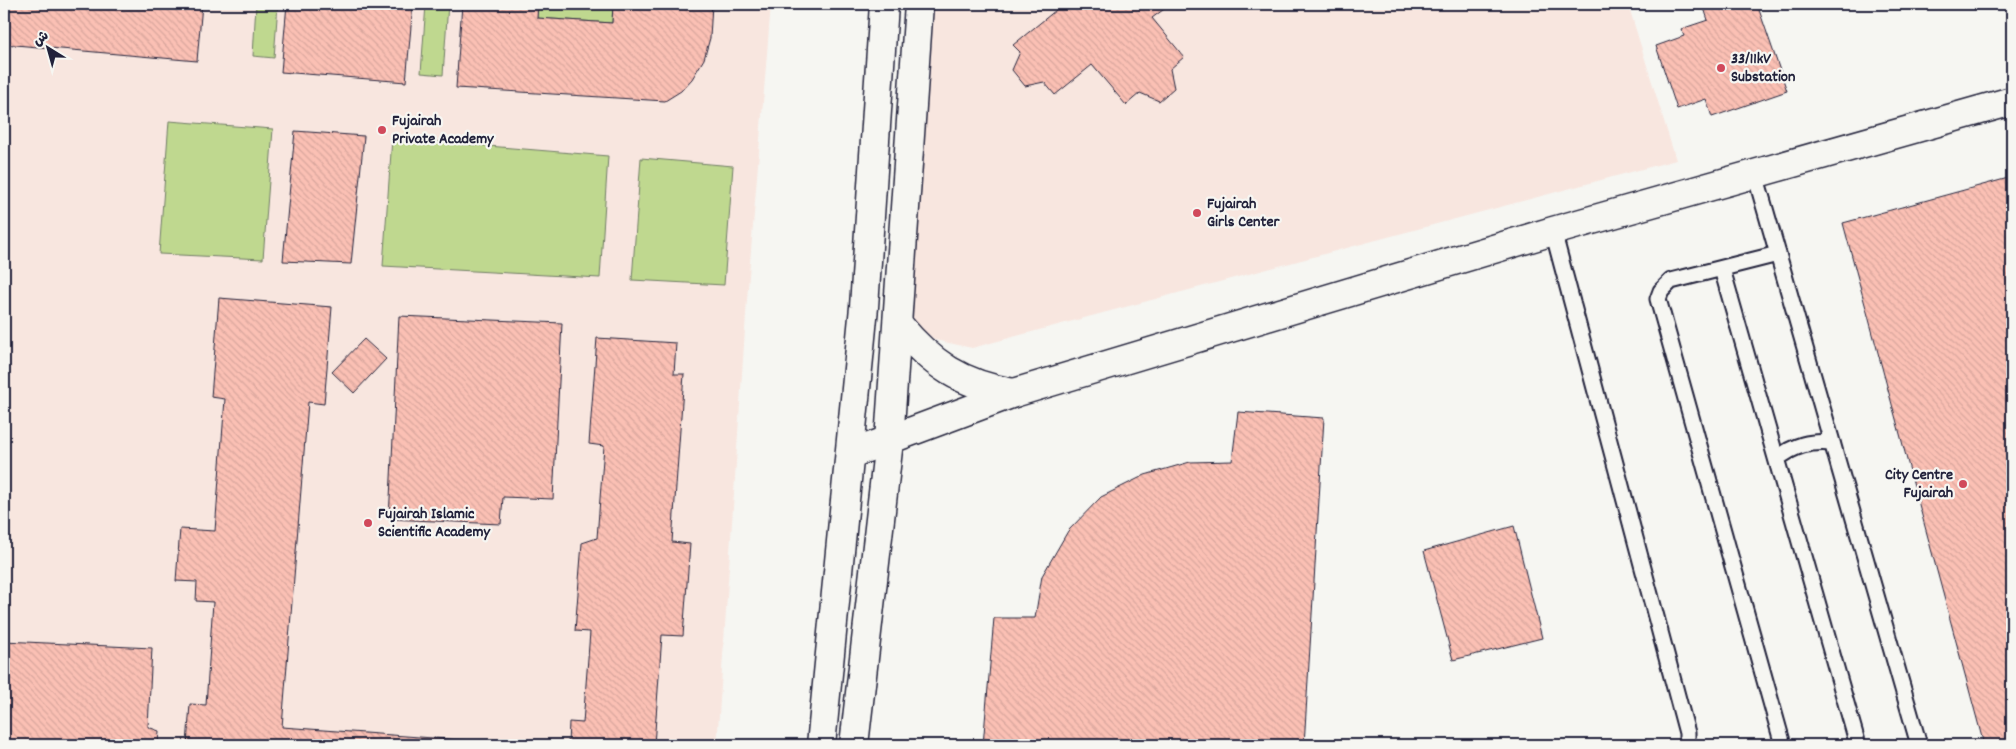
<svg xmlns="http://www.w3.org/2000/svg" width="2016" height="749" font-family="Dekko,'Playpen Sans Arabic',sans-serif">
<defs>
<pattern id="building-back-hatch" width="6" height="6" patternUnits="userSpaceOnUse" patternTransform="scale(1.25)"><rect width="6" height="6" fill="#fbc0b4"/><path d="M-1 5l2 2M0 0l6 6M5-1l2 2" fill="none" stroke="#d7a59c"/></pattern>
</defs>
<rect width="100%" height="100%" fill="#f6f6f2"/>
<filter id="ink" filterUnits="userSpaceOnUse"><feTurbulence type="fractalNoise" baseFrequency=".02" numOctaves="2"/><feDisplacementMap in="SourceGraphic" scale="10" xChannelSelector="R" yChannelSelector="G"/><feConvolveMatrix kernelMatrix="1 2 1 2 8 2 1 2 1" color-interpolation-filters="sRGB"/></filter>
<g filter="url(#ink)">
<g fill="#f8e6df">
<polygon points="4,4 771,4 747,300 717,745 4,745"/>
<polygon points="932,4 1628,4 1676,160 972,348 935,340 911,320 912,266"/>
</g>
<g fill="#bfd88f" stroke="#707d65">
<polygon points="256,4 278,4 274,58 253,56"/>
<polygon points="426,4 448,4 443,75 421,73"/>
<polygon points="538,4 613,4 612,23 537,18"/>
<polygon points="169,121 273,129 263,259 159,254"/>
<polygon points="392,138 608,156 600,278 383,266"/>
<polygon points="641,158 733,166 724,285 632,280"/>
</g>
<g fill="url(#building-back-hatch)" stroke="#22223b">
<polygon points="4,4 202,4 197,61 4,44"/>
<polygon points="287,4 413,4 406,82 281,72"/>
<polygon points="462,4 538,4 537,18 612,23 613,4 712,4 710,38 704,59 692,79 681,91 665,101 456,88"/>
<polygon points="1051,4 1171,4 1152,18 1184,57 1170,69 1174,88 1159,101 1140,93 1126,105 1092,65 1055,95 1044,82 1025,86 1012,70 1020,52 1013,45 1056,10"/>
<polygon points="1705,4 1757,4 1787,91 1712,117 1706,99 1677,109 1656,46 1684,36 1681,29 1708,20 1703,5"/>
<polygon points="295,131 364,136 351,264 283,261"/>
<polygon points="2012,177 2012,745 1984,745 1843,223"/>
<polygon points="219,298 332,307 324,404 308,402 282,727 529,745 187,745 190,704 206,705 213,602 196,601 197,582 176,581 180,529 215,531 225,399 211,397"/>
<polygon points="399,316 562,323 553,499 503,497 501,524 389,519"/>
<polygon points="597,338 676,343 674,374 684,374 672,542 690,544 683,636 662,635 654,745 568,745 569,722 583,723 590,632 575,631 582,543 597,538 604,446 589,444"/>
<polygon points="364,339 386,359 354,393 332,372"/>
<polygon points="1238,412 1324,418 1304,745 983,745 994,618 1035,618 1042,576 1068,531 1101,497 1145,475 1190,462 1232,461"/>
<polygon points="1514,526 1542,638 1453,660 1424,551"/>
<polygon points="4,641 152,648 148,727 159,731 158,745 4,745"/>
</g>
<g fill="none" stroke-linecap="round" stroke-linejoin="round">
<g stroke="#22223b" stroke-width="19">
<g id="service">
<polyline points="1755,174 1919,745"/>
<polyline points="1553,231 1687,733 1687,745"/>
<polyline points="1778,254 1671,281 1661,291 1658,299 1783,745"/>
<polyline points="1722,269 1858,745"/>
<path d="M1777 459C1794 445 1810 441 1832 443"/>
</g>
</g>
<g stroke="#22223b" stroke-width="31">
<g id="tertiary">
<path d="M898 324C931 364 962 385 1014 393"/>
<polyline points="851,454 1014,393 1553,231 2012,101"/>
</g>
</g>
<g stroke="#22223b" stroke-width="31">
<g id="primary">
<polyline points="821,745 864,307 884,4"/>
<polyline points="854,745 889,441 919,4"/>
</g>
</g>
<use href="#service" stroke="#f6f6f2" stroke-width="15"/>
<use href="#tertiary" stroke="#f6f6f2" stroke-width="28"/>
<use href="#primary" stroke="#f6f6f2" stroke-width="28"/>
</g>
</g>
<g fill="#d1495b" stroke="#f6f6f2" stroke-width="2">
<circle cx="1721" cy="68" r="5"/>
<circle cx="382" cy="130" r="5"/>
<circle cx="1197" cy="213" r="5"/>
<circle cx="1963" cy="484" r="5"/>
<circle cx="368" cy="523" r="5"/>
</g>
<g text-anchor="middle" dominant-baseline="central" stroke-width="4.5" stroke-linejoin="round" paint-order="stroke">
<g font-size="16" font-weight="bold" fill="#22223b" stroke="#f6f6f2" text-anchor="start">
<text x="1731" y="59">33/11kV<tspan x="1731" dy="18">Substation</tspan></text>
<text x="392" y="121">Fujairah<tspan x="392" dy="18">Private Academy</tspan></text>
<text x="1207" y="204">Fujairah<tspan x="1207" dy="18">Girls Center</tspan></text>
<text x="1953" y="475" text-anchor="end">City Centre<tspan x="1953" dy="18">Fujairah</tspan></text>
<text x="378" y="514">Fujairah Islamic<tspan x="378" dy="18">Scientific Academy</tspan></text>
</g>
</g>
<rect width="2016" height="749" fill="none" stroke="#f6f6f2" stroke-width="20"/>
<rect x="10" y="10" width="1996" height="729" fill="none" stroke="#22223b" stroke-width="2" filter="url(#ink)"/>
<g transform="translate(48 48) rotate(323)" stroke="#f6f6f2" stroke-width="4" paint-order="stroke">
<path d="M0-4L9 19L0 12L-9 19Z" fill="#22223b"/>
<text y="-8" font-size="14" font-weight="bold" text-anchor="middle" fill="#22223b">ش</text>
</g>
</svg>
